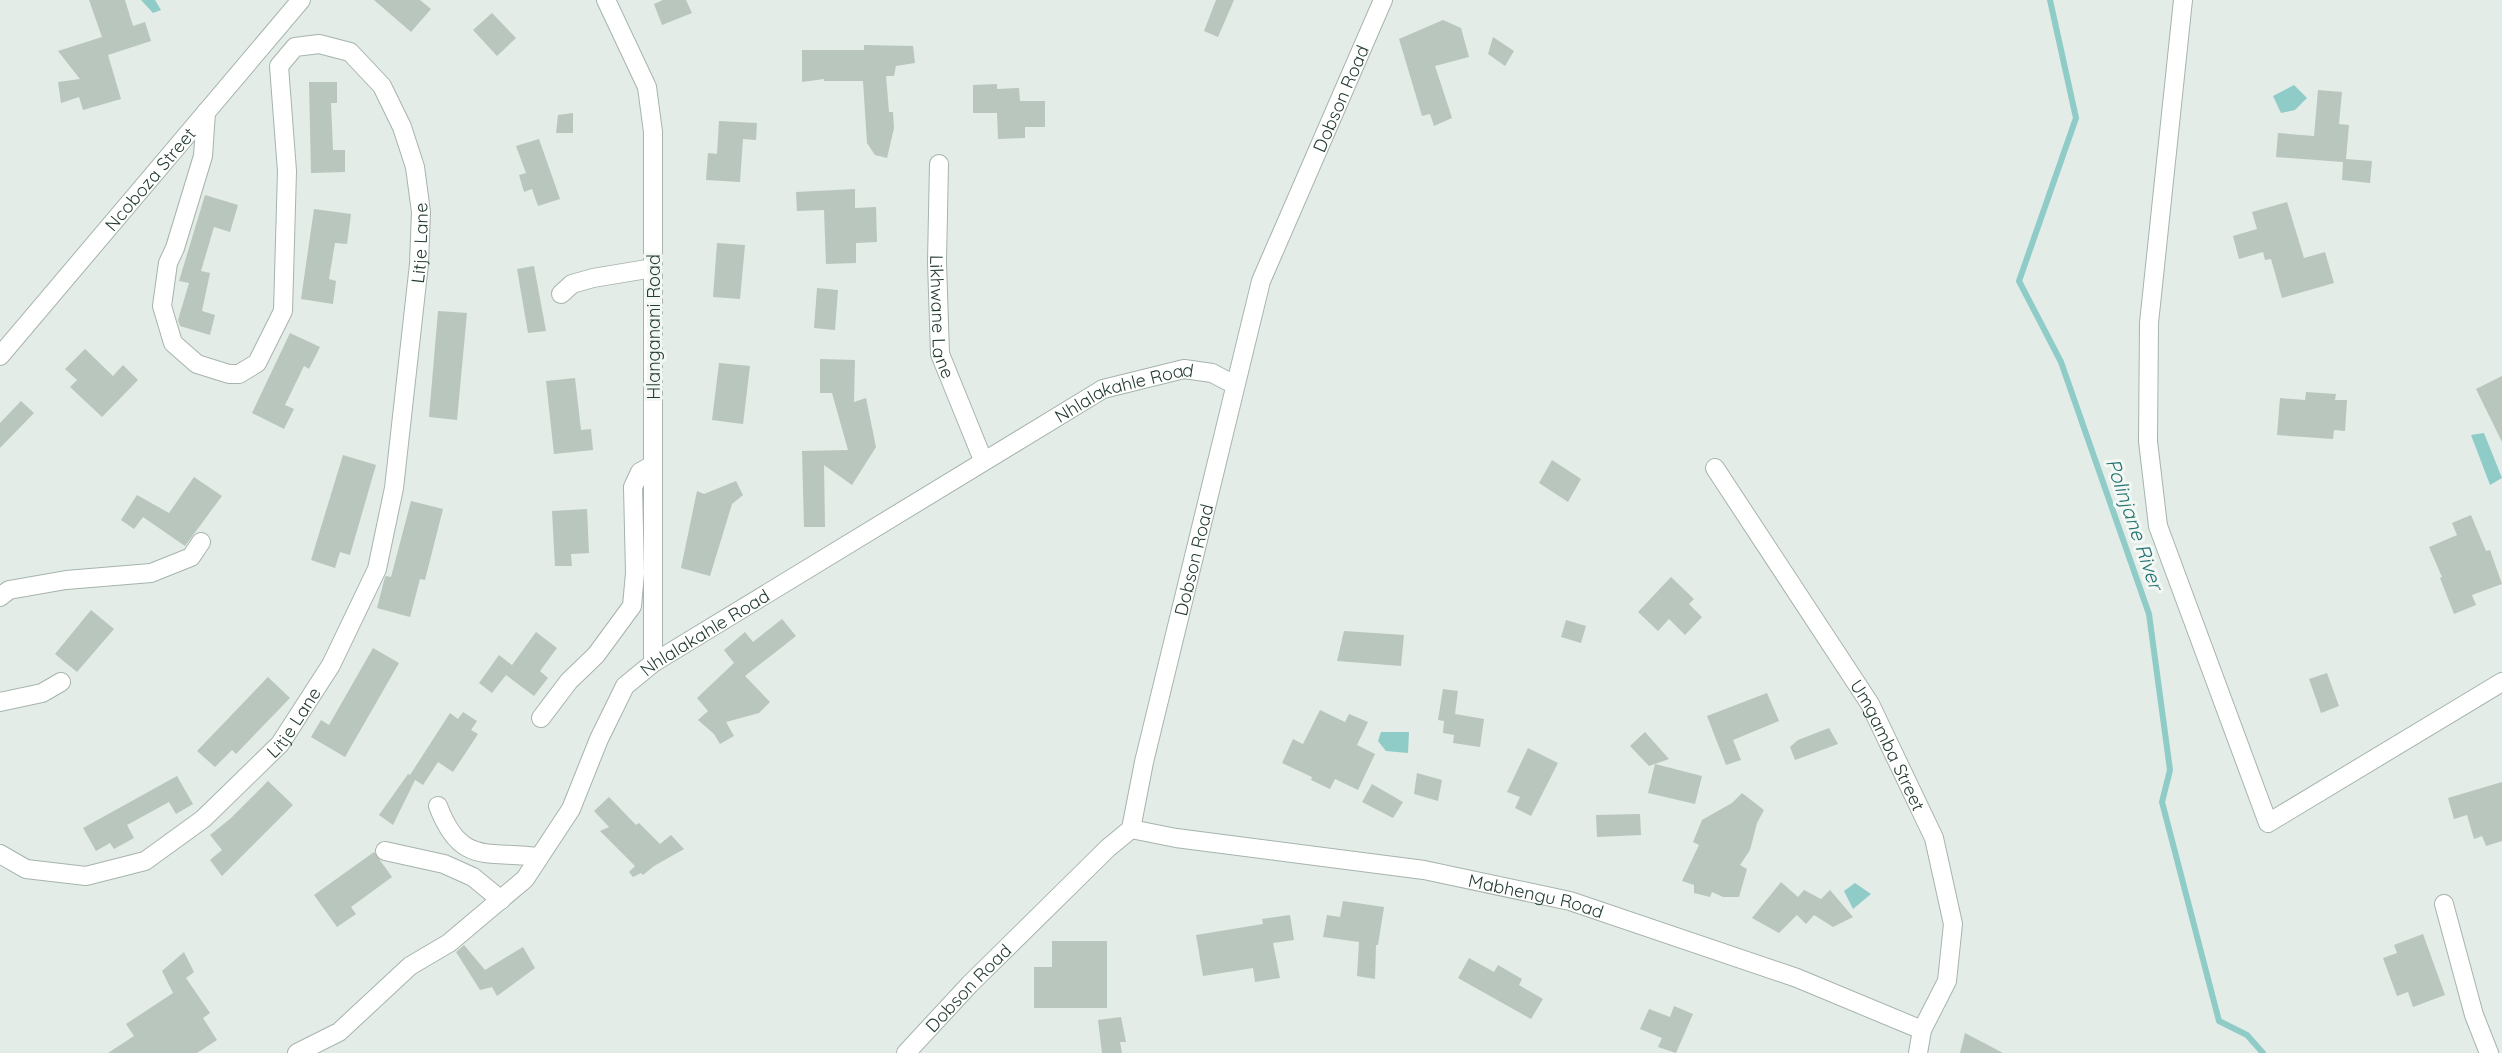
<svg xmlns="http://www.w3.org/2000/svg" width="2502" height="1053" font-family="Quicksand,sans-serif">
<rect width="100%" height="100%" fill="#e3ece6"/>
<g fill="#8fccc8">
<polygon points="141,0 155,0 161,10 153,13"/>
<polygon points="2294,85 2307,98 2295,110 2281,113 2273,96"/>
<polygon points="2484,433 2502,478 2490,485 2471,435"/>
<polygon points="1381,732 1409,732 1408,753 1386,751 1378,741"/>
<polygon points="1855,883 1871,894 1853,909 1844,891"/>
</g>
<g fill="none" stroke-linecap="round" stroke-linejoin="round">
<polyline stroke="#8fccc8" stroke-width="6" points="2050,0 2076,118 2019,281 2061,362 2149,614 2170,770 2162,802 2219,1021 2247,1035 2263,1053"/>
</g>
<g fill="#b8c6be">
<polygon points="89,0 125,0 133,26 145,22 151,41 108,55 121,99 83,110 79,97 61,103 58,82 80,79 58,51 102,37"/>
<polygon points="374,0 420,0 431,9 411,32"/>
<polygon points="663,0 686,0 692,13 662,25 654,4"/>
<polygon points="1216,0 1234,0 1218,37 1204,31"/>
<polygon points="492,13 516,38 497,56 473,30"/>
<polygon points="1443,20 1461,28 1469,57 1435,66 1452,118 1434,126 1430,114 1422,116 1399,39"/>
<polygon points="1493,37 1514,51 1505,66 1488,54"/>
<polygon points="864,45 913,46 915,63 896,66 894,76 886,76 889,112 893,112 894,128 887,158 875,155 867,143 863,81 824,81 824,79 802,82 802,50 864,50"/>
<polygon points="309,82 337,82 337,103 331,103 333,150 345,150 345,172 311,173"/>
<polygon points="997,84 997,89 1019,88 1020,101 1045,101 1045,127 1025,127 1025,138 998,139 997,113 973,113 973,85"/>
<polygon points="2318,90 2342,92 2339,124 2349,125 2346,159 2372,161 2370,183 2342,180 2343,162 2276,157 2278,133 2314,136"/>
<polygon points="573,113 573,133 556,133 558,115"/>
<polygon points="719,121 757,123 756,140 743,139 740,182 706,180 708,153 717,154"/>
<polygon points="539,139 560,199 538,206 532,189 524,192 519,175 526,173 516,146"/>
<polygon points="855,189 855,208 876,207 877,242 856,243 856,263 826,264 824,210 797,211 796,192"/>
<polygon points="205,195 238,205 230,232 214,227 201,271 210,273 202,311 215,315 210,335 180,326 178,320 189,283 179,281"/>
<polygon points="2287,202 2304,258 2325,252 2334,283 2282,298 2271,259 2265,260 2263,252 2239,259 2233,236 2257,229 2252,212"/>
<polygon points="314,209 351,214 347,244 335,243 329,279 336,281 333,304 301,299"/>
<polygon points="717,243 745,245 740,299 713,297"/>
<polygon points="534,266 546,331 528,333 517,269"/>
<polygon points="817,288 838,290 835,330 814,328"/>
<polygon points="438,311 467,313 457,420 429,417"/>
<polygon points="290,333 320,347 309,369 304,366 285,405 294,409 284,429 252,413"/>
<polygon points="85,349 113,376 123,365 138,380 102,417 70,387 77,380 65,369"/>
<polygon points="820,359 855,360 854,402 866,398 876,447 852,485 824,465 825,527 804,527 802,451 848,450 832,393 820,393"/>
<polygon points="719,363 750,366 743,424 712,420"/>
<polygon points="2502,376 2502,442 2476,389"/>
<polygon points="575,378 581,430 591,429 593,450 554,454 546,381"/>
<polygon points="2306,392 2336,394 2335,400 2347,400 2345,431 2334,430 2333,439 2277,435 2280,398 2305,400"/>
<polygon points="21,401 34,413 0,448 0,423"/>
<polygon points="343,455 376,465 350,555 340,552 335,568 311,560"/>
<polygon points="1552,460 1581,479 1568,502 1539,483"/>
<polygon points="194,477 222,496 185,546 143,517 134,529 121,520 137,495 169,513"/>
<polygon points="736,481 743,495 732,504 710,576 681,568 697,491 704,494"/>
<polygon points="411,501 443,509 425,580 420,579 410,617 377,608 385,577 386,576 391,577"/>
<polygon points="587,509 589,553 571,554 572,566 555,566 552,511"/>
<polygon points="2471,515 2486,551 2490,550 2502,584 2472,595 2476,605 2454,614 2440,578 2442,577 2429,547 2457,535 2452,523"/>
<polygon points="1671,577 1694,599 1689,604 1702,617 1685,635 1669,619 1658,631 1638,612"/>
<polygon points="91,610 114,629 77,672 55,654"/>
<polygon points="782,619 796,636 745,676 770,702 759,713 726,722 734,736 720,744 714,734 698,720 708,711 697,698 734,663 724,650 745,632 753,642"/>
<polygon points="1566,620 1586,626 1581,643 1561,637"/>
<polygon points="1344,631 1404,635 1401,666 1337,661"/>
<polygon points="536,632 557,648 540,671 548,678 534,696 506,675 492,693 479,683 499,655 512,665"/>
<polygon points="373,648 399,663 345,757 311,737 321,720 329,725"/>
<polygon points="2327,673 2339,706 2321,713 2309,679"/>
<polygon points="268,677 290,698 236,754 232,750 215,767 197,751"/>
<polygon points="1443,689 1458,691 1455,714 1484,719 1480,747 1453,743 1454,735 1443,733 1444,721 1438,720"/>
<polygon points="1767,693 1779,721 1733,740 1741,760 1726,765 1707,716"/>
<polygon points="1320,710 1345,722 1349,714 1368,722 1357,745 1375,754 1358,790 1335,779 1330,789 1311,780 1312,777 1282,763 1293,739 1303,744"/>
<polygon points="463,712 477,721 471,730 478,734 453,772 438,762 423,785 415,780 393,825 379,815 408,774 410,775 450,713 458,719"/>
<polygon points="1829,728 1838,744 1795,760 1790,747 1798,740"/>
<polygon points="1645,732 1669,759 1649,766 1630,746"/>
<polygon points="1528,748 1558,763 1531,816 1515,808 1520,797 1507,792"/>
<polygon points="1655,764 1702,776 1695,804 1648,793"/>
<polygon points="1417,773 1442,780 1438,801 1414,794"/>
<polygon points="177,776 193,804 176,814 169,802 127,825 134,838 114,849 110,843 96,851 83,828"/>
<polygon points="268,781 293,805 222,876 210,860 222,850 210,835 230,819"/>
<polygon points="2502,782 2502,841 2486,846 2482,836 2474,839 2467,815 2454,819 2448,798"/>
<polygon points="1372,784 1403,802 1393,818 1362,802"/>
<polygon points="1742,793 1764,810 1757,823 1750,850 1740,865 1747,869 1739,897 1723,897 1712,892 1710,897 1694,893 1694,885 1682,881 1699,845 1693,842 1702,820 1732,803"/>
<polygon points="609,797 636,825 639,823 660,844 671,835 684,849 654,866 643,875 641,873 633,877 629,872 635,866 600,831 609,827 594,811"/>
<polygon points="1640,814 1641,835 1597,837 1596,815"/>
<polygon points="374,852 392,877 351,907 356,914 337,927 314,895"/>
<polygon points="1781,882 1798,897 1804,890 1821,899 1830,890 1853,917 1833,927 1814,915 1806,924 1797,915 1779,933 1752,918"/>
<polygon points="1343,901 1384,907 1378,945 1376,945 1375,979 1357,976 1359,942 1323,937 1327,915 1340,917"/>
<polygon points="1290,915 1294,940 1273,943 1280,978 1255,982 1253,968 1203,976 1196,935 1263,924 1262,919"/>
<polygon points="2423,934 2445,995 2413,1007 2408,992 2397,996 2383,958 2397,953 2394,945"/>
<polygon points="1052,941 1107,941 1107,1008 1034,1008 1034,967 1052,967"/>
<polygon points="464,945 485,970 523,947 535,968 497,996 492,987 480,990 456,952"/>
<polygon points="184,952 194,972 186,978 210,1013 203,1018 217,1040 197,1053 108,1053 134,1036 126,1024 173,993 162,971"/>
<polygon points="1469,958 1494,972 1498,965 1522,979 1519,985 1543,999 1531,1019 1458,978"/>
<polygon points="1674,1006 1693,1014 1676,1053 1658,1047 1662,1038 1640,1029 1649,1009 1670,1017"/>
<polygon points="1121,1017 1126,1042 1120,1042 1122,1053 1102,1053 1098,1020"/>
<polygon points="1965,1033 2003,1053 1960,1053"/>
</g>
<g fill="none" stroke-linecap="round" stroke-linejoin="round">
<g stroke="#a6b4ac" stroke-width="20">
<g id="minor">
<polyline points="606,0 647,87 653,132 653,663"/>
<polyline points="2183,0 2149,323 2148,441 2158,526 2268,823 2502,682"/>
<path id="s1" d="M939 164 937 262 940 354 983 460"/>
<polyline points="561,294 572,284 593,278 653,268"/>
<path id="s2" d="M0 356 301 0"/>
<path id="s3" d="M1715 468 1870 704 1934 838 1953 924 1947 981 1922 1030 1918 1053"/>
<polyline points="0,597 9,590 66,580 151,573 191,557 201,542"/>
<polyline points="0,702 42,693 61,682"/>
<polyline points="541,718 569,681 596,655 632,606 635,573 633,487 640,472 653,465"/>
<path d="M438 806C461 866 486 850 539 857"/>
<path id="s4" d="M1131 829 1176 838 1424 870 1570 901 1797 978 1922 1030"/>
<polyline points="385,851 444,864 473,877 501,900"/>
<path id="s5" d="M0 854 26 869 86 876 145 861 203 819 280 744 331 665 377 569 394 488 419 264 421 212 415 167 402 127 382 86 350 52 319 44 295 47 279 66 287 171 283 311 257 363 239 374H229L197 364 173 343 162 306 168 263 175 248 203 156 206 112"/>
<polyline points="2444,904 2474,1015 2489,1053"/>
<path id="s6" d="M297 1053 339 1032 410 966 449 943 525 879 571 809 599 739 625 686 653 663 1103 389 1184 369 1212 373 1235 385"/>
</g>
</g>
<g stroke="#a6b4ac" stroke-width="20">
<g id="tertiary">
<path id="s7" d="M906 1053 970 984 1108 848 1131 829 1144 762 1261 281 1383 0"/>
</g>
</g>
<use href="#minor" stroke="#fff" stroke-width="18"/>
<use href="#tertiary" stroke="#fff" stroke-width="18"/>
</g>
<g text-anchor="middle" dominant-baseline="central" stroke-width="6" stroke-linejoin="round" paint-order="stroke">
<g font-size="18" fill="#243c30" stroke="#f3f8f5">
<text stroke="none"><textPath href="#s7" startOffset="1080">Dobson Road</textPath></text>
<text stroke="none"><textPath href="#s2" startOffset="232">Ncoboza Street</textPath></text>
<text stroke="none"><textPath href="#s5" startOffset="860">Litje Lane</textPath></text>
<text stroke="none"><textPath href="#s1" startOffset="153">Likhwane Lane</textPath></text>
<text transform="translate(653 327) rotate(-90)">Hlanganani Road</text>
<text stroke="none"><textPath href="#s6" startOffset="1089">Nhlalakahle Road</textPath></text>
<text stroke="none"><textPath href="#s7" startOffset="594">Dobson Road</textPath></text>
<text stroke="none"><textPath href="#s6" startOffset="603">Nhlalakahle Road</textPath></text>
<text stroke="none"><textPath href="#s5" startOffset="356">Litje Lane</textPath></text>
<text stroke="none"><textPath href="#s3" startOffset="327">Umgamba Street</textPath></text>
<text stroke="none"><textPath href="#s4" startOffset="411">Mabhengu Road</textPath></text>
<text stroke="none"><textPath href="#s7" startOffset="90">Dobson Road</textPath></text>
</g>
<g font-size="20" font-style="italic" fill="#22736f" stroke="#f3f8f5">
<text transform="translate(2135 524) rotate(71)">Polinjane River</text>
</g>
</g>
</svg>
